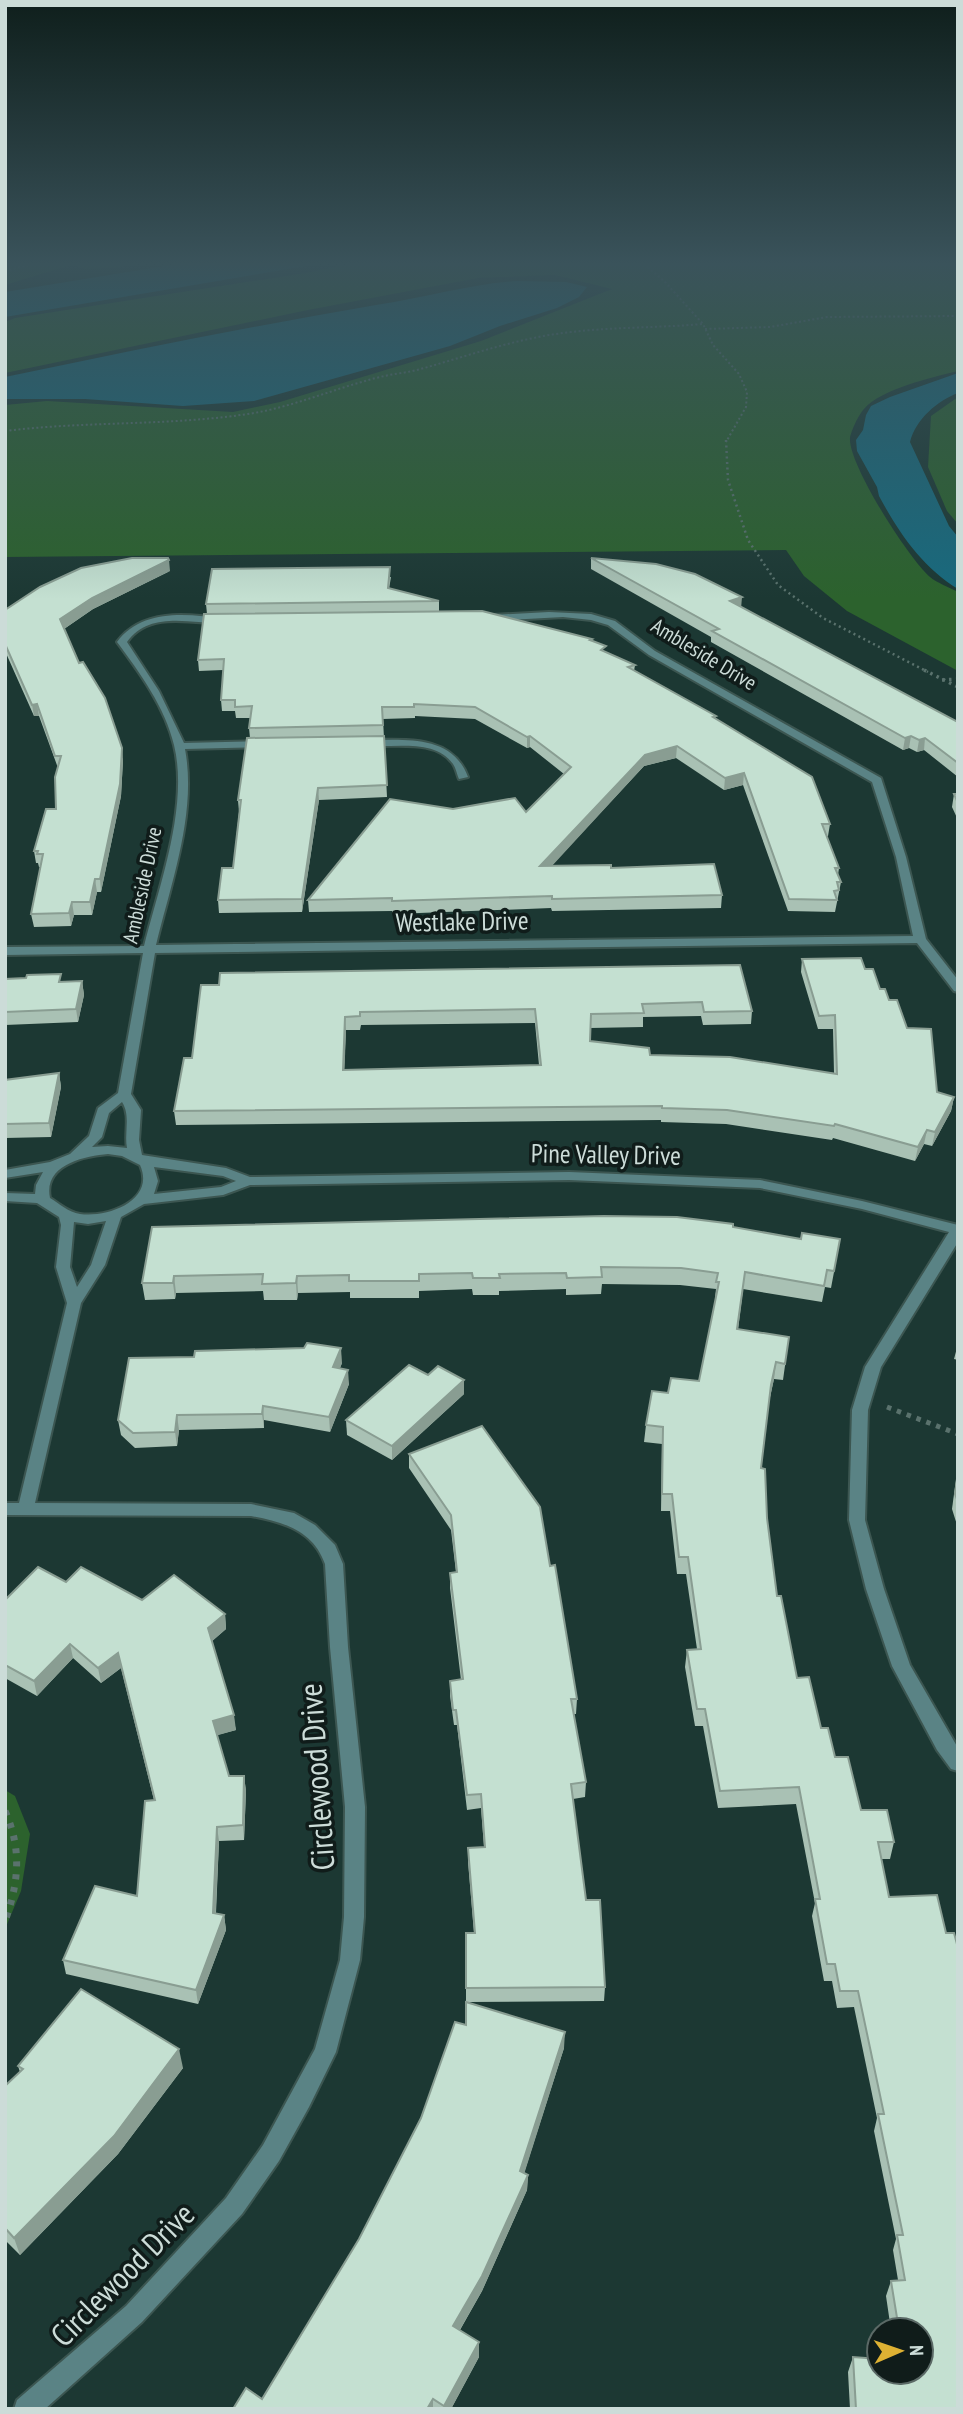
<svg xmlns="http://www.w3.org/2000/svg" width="963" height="2414" font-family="'PT Sans Narrow',sans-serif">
<rect width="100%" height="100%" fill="#1c3833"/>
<g fill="#2c622d">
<polygon points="5,261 153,261 114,268 85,269 71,265 5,285"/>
<path d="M364 261H958V371C933 377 881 389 864 409 859 414 851 431 850 438 848 464 909 559 930 577 937 583 949 587 958 592V671L847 611 804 576 786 550 5 557V405L47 401 233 412 280 402 481 341 612 289 555 275 478 278 308 310 5 373V322L15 318 305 273Z"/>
<polygon points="958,397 958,524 947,511 928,467 931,416"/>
<polygon points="5,1790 15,1796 30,1834 21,1891 5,1929"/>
</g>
<g fill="#186a7e">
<polygon points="195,261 335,261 5,317 5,292"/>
<path d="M518 281 566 282 587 287 579 297 557 308 500 326 450 346 254 401 183 406 85 399H5V377C129 351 252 326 376 305 424 298 469 284 518 281Z"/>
<path d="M958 373V393C937 401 916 419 910 442L949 526 958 537V589C922 567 899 533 879 496L877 487 857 451 856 440 863 430 866 415 871 406 890 397Z"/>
</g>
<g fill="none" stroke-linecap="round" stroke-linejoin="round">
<g stroke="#3c5651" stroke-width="4">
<g id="street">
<path d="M549 612 591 614 615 621 655 651 881 778 906 857 926 939 958 980V992L954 991 917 943 155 953 131 1094 141 1110 139 1140 142 1155 226 1168 250 1177 569 1172 760 1180 862 1201 958 1225V1242L881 1367 868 1410 865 1520 884 1589 910 1665 958 1748V1771L951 1769 937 1750 892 1666 866 1589 849 1520 852 1410 865 1367 949 1232 862 1209 760 1188 569 1180 250 1185 223 1195 144 1204 121 1217 105 1265 81 1303 35 1503 251 1504 294 1513 315 1525 335 1545 343 1564 348 1647 365 1807 364 1917 360 1960 336 2052 309 2107 279 2161 242 2214 142 2322 45 2409H14L17 2400 126 2306 226 2198 263 2145 315 2049 340 1960 344 1917 345 1807 330 1647 325 1564C313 1530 283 1522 251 1516L5 1515V1503H19L67 1303 56 1267 61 1225 59 1217 37 1203 5 1201V1193L35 1194 36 1185 43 1172 5 1178V1170L50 1162 70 1154 89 1136 98 1108 118 1093 143 953 5 955V947L144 946C159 886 189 806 174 745 165 707 140 673 117 642 141 609 187 613 223 619L224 621 220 624C188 622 148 612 127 642L159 691 184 743 263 741 268 744 263 747 185 749C197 813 171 883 156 945L913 936 896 857 872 782 649 655 608 625 591 620 563 617 492 621 488 618 492 615ZM122 1102C131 1116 124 1133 127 1148L108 1146 92 1147 102 1137 109 1113ZM108 1154 122 1156 140 1165C156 1201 107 1218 80 1214 68 1212 60 1204 50 1198 43 1165 84 1156 108 1154ZM154 1167 223 1176 236 1181 221 1187 154 1194 158 1181ZM106 1221 91 1265 77 1287 70 1267 74 1222 88 1224Z"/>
<path d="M367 740C405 740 452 734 468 777L459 779C457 775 456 768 453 764 435 737 390 749 363 745V741Z"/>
</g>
</g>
<g stroke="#5a726d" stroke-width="2" stroke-dasharray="2 2.5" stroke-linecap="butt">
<polyline points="641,261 666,283 703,324 713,345 739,374 747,392 746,407 726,442"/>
<polyline points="5,271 45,261"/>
<polyline points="705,329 770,327 827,317 958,316"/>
<path d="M5 431C86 421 167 426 248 414 294 407 335 388 380 377 392 374 405 373 417 370 454 360 491 347 529 339 586 326 645 329 703 324"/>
</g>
<polyline stroke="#5a726d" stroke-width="2.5" stroke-dasharray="2 3.5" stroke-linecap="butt" points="726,440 728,480 748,540 778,585 823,618 928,672"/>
<g stroke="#5a726d" stroke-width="3.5" stroke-dasharray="2.5 4.5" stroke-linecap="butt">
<polyline points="924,670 958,687"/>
<polyline points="942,680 958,679"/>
</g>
<polyline stroke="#5a726d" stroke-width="5" stroke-dasharray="4.5 6" stroke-linecap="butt" points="887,1407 958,1434"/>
<path stroke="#5a726d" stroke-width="7" stroke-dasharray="5 8" stroke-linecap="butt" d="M5 1811C22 1849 19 1882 5 1921"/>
<use href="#street" fill="#5a8385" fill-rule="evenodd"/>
</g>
<g fill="#a9c1b4" fill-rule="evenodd">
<polygon points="591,558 741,607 958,722 958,777 924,750 917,752 909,748 903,750 711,642 711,637 591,569"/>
<polygon points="170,571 93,609 64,629 123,760 121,796 101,892 97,892 92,915 74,915 71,926 34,927 31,914 41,867 39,867 38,863 36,863 34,851 56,809 58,768 39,716 34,716 5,651 5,610"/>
<polygon points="391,577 389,589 439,601 439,611 207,614 206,604"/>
<polygon points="592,641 606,653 635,665 634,671 716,716 715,718 830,824 828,836 827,836 839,868 838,875 841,882 835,912 788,911 743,785 724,790 676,758 644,766 551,866 611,868 722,895 721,908 552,911 551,908 393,914 392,911 309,912 308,900 453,809 526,812 564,774 530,747 527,748 475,719 415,716 415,718 383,719 387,797 319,800 302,912 219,913 218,900 233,868 239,812 238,800 250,738 249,728 250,718 236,718 235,711 222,711 221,700 223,670 199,671 198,660"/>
<polygon points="954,794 958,794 958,820 952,807"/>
<path d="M802 959 865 969 889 1000 907 1028 937 1092 954 1097 951 1111 932 1146 924 1144 915 1161 833 1138 832 1140 726 1124 661 1122V1120L176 1125 174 1111 192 1058 201 985 740 965 752 1011 751 1024 703 1025 701 1016 643 1017V1027L590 1028V1041L650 1055 834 1073 833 1029H818L801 972ZM535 1023 539 1065 344 1070 346 1030H360L361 1025Z"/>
<polygon points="5,979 62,982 82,981 84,995 78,1022 5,1025"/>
<polygon points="59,1073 61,1087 51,1137 5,1138 5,1080"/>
<polygon points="152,1227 733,1227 837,1256 831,1288 825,1287 822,1302 743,1289 738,1330 789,1337 783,1380 774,1379 769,1401 761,1468 777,1596 797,1678 821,1728 861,1810 894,1842 890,1859 881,1859 958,2409 850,2409 848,2372 853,2357 921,2372 921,2330 891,2330 886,2296 891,2281 898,2280 893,2250 896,2239 874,2131 877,2118 854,2007 837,2008 832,1981 824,1981 812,1916 815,1903 796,1804 718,1808 703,1726 695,1726 685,1667 687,1650 697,1649 686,1574 677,1574 670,1511 661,1511 662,1444 644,1442 646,1425 668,1393 699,1381 716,1299 715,1298 716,1289 680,1285 602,1284 601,1294 566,1295 566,1289 499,1291 499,1295 473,1295 472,1289 419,1291 419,1298 350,1298 350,1292 298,1293 297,1300 264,1300 263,1291 176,1293 175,1299 145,1300 142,1283"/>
<polygon points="958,1344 958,1360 954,1359"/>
<polygon points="342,1363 340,1368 349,1384 330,1432 264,1420 264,1428 179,1430 177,1446 135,1448 121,1435 118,1420"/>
<polygon points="428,1375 464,1380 464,1394 392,1460 347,1435 346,1420"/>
<polygon points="409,1454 550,1566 577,1699 576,1714 573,1714 586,1782 585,1797 573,1799 586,1900 605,1987 604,2001 468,2002 564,2048 524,2173 528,2175 527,2190 482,2291 460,2330 479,2342 479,2357 451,2409 233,2409 262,2399 359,2239 421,2118 466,2025 466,1933 474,1933 468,1862 468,1848 484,1847 481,1808 467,1810 457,1725 454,1725 450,1696 450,1681 461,1680 450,1588 450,1573 456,1572 451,1530 409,1468"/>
<polygon points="958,1464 958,1528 952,1509"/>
<polygon points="66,1582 142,1600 225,1614 226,1629 212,1641 236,1730 217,1735 229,1776 244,1776 246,1791 244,1840 219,1841 216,1913 224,1915 226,1930 198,2004 66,1974 63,1960 137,1896 154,1800 121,1668 101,1683 73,1658 37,1696 5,1678 5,1600"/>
<polygon points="18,2066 183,2068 118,2154 20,2255 5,2240 5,2086 20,2072"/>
</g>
<g fill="#899d92">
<polygon points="169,560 170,571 93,609 61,631 60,619 92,598"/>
<polygon points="742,597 741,609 730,601"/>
<polygon points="37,704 39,716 34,716 32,705"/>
<polygon points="530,736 530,747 527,748 527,737"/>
<polygon points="911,736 909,748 903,750 905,738"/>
<polygon points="925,738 924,750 917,752 919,740"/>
<polygon points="677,746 676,758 644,766 540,879 540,866 645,755"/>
<polygon points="122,748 123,760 121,796 101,892 100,879"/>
<polygon points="744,773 743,785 724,790 725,778"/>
<polygon points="318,788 319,800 302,912 302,899"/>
<polygon points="95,879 97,892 92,915 90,902"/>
<polygon points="72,902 74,915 71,926 69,913"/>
<polygon points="82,981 84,995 78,1022 76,1009"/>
<polygon points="345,1017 346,1030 344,1083 343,1070"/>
<polygon points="59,1073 61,1087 51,1137 49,1123"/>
<polygon points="954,1097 951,1111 932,1146 935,1132"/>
<polygon points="927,1130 924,1144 915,1161 918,1147"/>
<polygon points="174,1276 176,1293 175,1299 173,1283"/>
<polygon points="297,1276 298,1293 297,1300 296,1283"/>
<polygon points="341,1348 342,1363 334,1382 333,1367"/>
<polygon points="776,1362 774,1379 769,1402 771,1385"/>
<polygon points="348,1370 349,1384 330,1432 329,1417"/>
<polygon points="464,1380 464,1394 392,1460 392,1446"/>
<polygon points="263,1406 264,1420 264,1428 262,1414"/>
<polygon points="177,1415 179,1430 177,1446 175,1432"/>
<polygon points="225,1614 226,1629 210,1643 208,1628"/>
<polygon points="70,1644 73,1658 37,1696 34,1681"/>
<polygon points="118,1653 121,1668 101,1683 98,1668"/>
<polygon points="234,1715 236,1730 215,1736 213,1721"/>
<polygon points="244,1776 246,1791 244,1840 243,1825"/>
<polygon points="217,1827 219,1841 215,1927 213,1913"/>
<polygon points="224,1915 226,1930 198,2004 196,1990"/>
<polygon points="565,2032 564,2048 520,2187 520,2171"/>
<polygon points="179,2049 183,2068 118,2154 20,2255 14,2238"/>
<polygon points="528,2175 527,2190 482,2291 454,2340 453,2326"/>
<polygon points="479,2342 479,2357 451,2409 444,2409 444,2406"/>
<polygon points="433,2399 433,2409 427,2409"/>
</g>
<g fill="#c4e0d1" stroke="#899d92" stroke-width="2" fill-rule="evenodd">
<polygon points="132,558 168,558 169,560 92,598 60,619 79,663 83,662 105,698 122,748 120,784 100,879 95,879 90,902 72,902 69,913 31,914 43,854 37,854 38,851 34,851 46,809 56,809 55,777 61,756 55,756 37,704 32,705 5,644 5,610 40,587 81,568"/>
<polygon points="591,558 656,564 695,574 742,597 730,601 958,722 958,763 925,738 919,740 911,736 905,738 712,631 719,629"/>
<polygon points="390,567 388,588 439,601 206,604 212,569"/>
<polygon points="482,611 592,639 590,640 606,646 601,650 635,665 628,667 716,716 713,717 812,777 830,824 822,824 839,868 835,868 841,882 837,882 839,890 834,891 837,900 789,899 744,773 725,778 677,746 645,755 540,866 611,865 611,868 714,864 722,895 552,899 552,896 392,901 392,898 308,900 390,799 453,809 515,798 526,812 571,767 530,736 527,737 475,707 414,704 414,707 382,707 383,725 249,728 252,706 235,707 235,700 221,700 224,659 198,660 204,614"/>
<polygon points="384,736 387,785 318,788 302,899 218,900 222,868 233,868 241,800 238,800 247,738"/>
<polygon points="954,794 958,794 958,803"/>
<path d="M861 958 865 969H873L880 989H885L889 1000H897L907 1028 931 1029 937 1092 954 1097 935 1132 927 1130 918 1147 835 1124 834 1126 727 1110 662 1108V1106L174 1111 184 1058H192L201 985H219L220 973 740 965 752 1011 704 1012 702 1002 642 1004 644 1013 591 1014 590 1041 649 1048 650 1055 730 1057 837 1074 835 1015 819 1016 802 959ZM535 1009 541 1065 343 1070 345 1017 360 1016V1012Z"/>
<polygon points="61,974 59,982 82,981 76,1009 5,1012 5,979 26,978 27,975"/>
<polygon points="59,1073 49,1123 5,1124 5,1080"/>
<polygon points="604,1216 677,1217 733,1224 733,1227 801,1239 802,1233 840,1239 834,1271 827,1270 824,1286 745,1272 737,1329 789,1337 785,1364 776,1362 771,1385 761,1468 765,1469 767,1518 777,1596 781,1596 797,1678 809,1677 821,1728 828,1728 835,1757 848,1757 861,1810 887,1810 894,1842 878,1842 889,1897 937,1895 946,1933 954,1933 958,1948 958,2409 856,2409 853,2357 879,2359 879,2372 921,2372 921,2330 899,2330 891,2281 905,2280 897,2235 903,2235 878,2114 884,2114 858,1991 840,1991 835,1964 827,1964 815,1899 820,1899 799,1787 720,1791 705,1709 697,1709 687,1650 701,1649 688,1557 679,1557 672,1494 662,1494 663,1427 646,1425 652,1391 668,1393 671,1378 699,1381 719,1282 716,1282 718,1273 681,1268 601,1267 602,1277 567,1278 566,1273 499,1274 500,1278 473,1278 472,1273 419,1274 419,1281 349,1281 349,1275 297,1276 296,1283 262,1284 263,1274 174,1276 173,1283 142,1283 152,1227"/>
<polygon points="307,1343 341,1348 333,1367 348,1370 329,1417 263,1406 262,1414 177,1415 175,1432 133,1433 118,1420 129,1358 194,1357 195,1351 304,1348"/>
<polygon points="409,1365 428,1375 438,1366 464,1380 392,1446 346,1420"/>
<polygon points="482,1426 540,1507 550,1566 555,1565 577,1699 571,1699 586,1782 571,1784 586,1900 600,1900 605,1987 466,1988 466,1933 475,1933 468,1848 485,1847 481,1794 467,1795 456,1710 453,1710 450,1681 463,1679 450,1573 457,1572 451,1515 409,1454"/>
<polygon points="958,1474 958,1502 955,1494"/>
<polygon points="38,1567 66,1582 81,1567 142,1600 174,1575 225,1614 208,1628 234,1715 213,1721 229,1776 244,1776 243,1825 217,1827 213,1913 224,1915 196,1990 63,1960 95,1886 137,1896 145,1801 155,1800 118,1653 98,1668 70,1644 34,1681 5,1665 5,1600"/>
<polygon points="81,1989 179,2049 114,2136 14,2238 5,2228 5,2086 23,2069 18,2066"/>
<polygon points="466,2002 565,2032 520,2171 528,2175 482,2276 453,2326 479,2342 444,2406 433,2399 427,2409 233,2409 246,2388 262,2399 359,2239 421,2118 455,2022 466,2025"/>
</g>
<linearGradient id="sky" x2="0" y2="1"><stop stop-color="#0f1f1c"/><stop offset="0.44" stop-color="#3a535b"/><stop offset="1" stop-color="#3a535b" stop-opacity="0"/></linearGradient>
<rect width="963" height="599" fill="url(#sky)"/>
<g text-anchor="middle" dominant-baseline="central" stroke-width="7" stroke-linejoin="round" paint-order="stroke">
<g font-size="21" fill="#ccdcd8" stroke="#101c1a">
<text transform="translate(704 654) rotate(31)">Ambleside Drive</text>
<text transform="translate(142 885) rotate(-78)">Ambleside Drive</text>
</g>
<g font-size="26" fill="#ccdcd8" stroke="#101c1a">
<text transform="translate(462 921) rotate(-1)">Westlake Drive</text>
<text transform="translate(606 1154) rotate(1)">Pine Valley Drive</text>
</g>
<g font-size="32" fill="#ccdcd8" stroke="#101c1a">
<text transform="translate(316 1777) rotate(-94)">Circlewood Drive</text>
<text transform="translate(122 2274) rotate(-45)">Circlewood Drive</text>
</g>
</g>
<rect width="963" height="2414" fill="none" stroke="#ccdcd8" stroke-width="14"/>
<g transform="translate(900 2351) rotate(88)"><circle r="33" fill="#101c1a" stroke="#5b6966" stroke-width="2"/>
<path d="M0-5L12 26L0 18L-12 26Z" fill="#deb133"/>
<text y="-10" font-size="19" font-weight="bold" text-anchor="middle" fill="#ccdcd8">N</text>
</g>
</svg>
